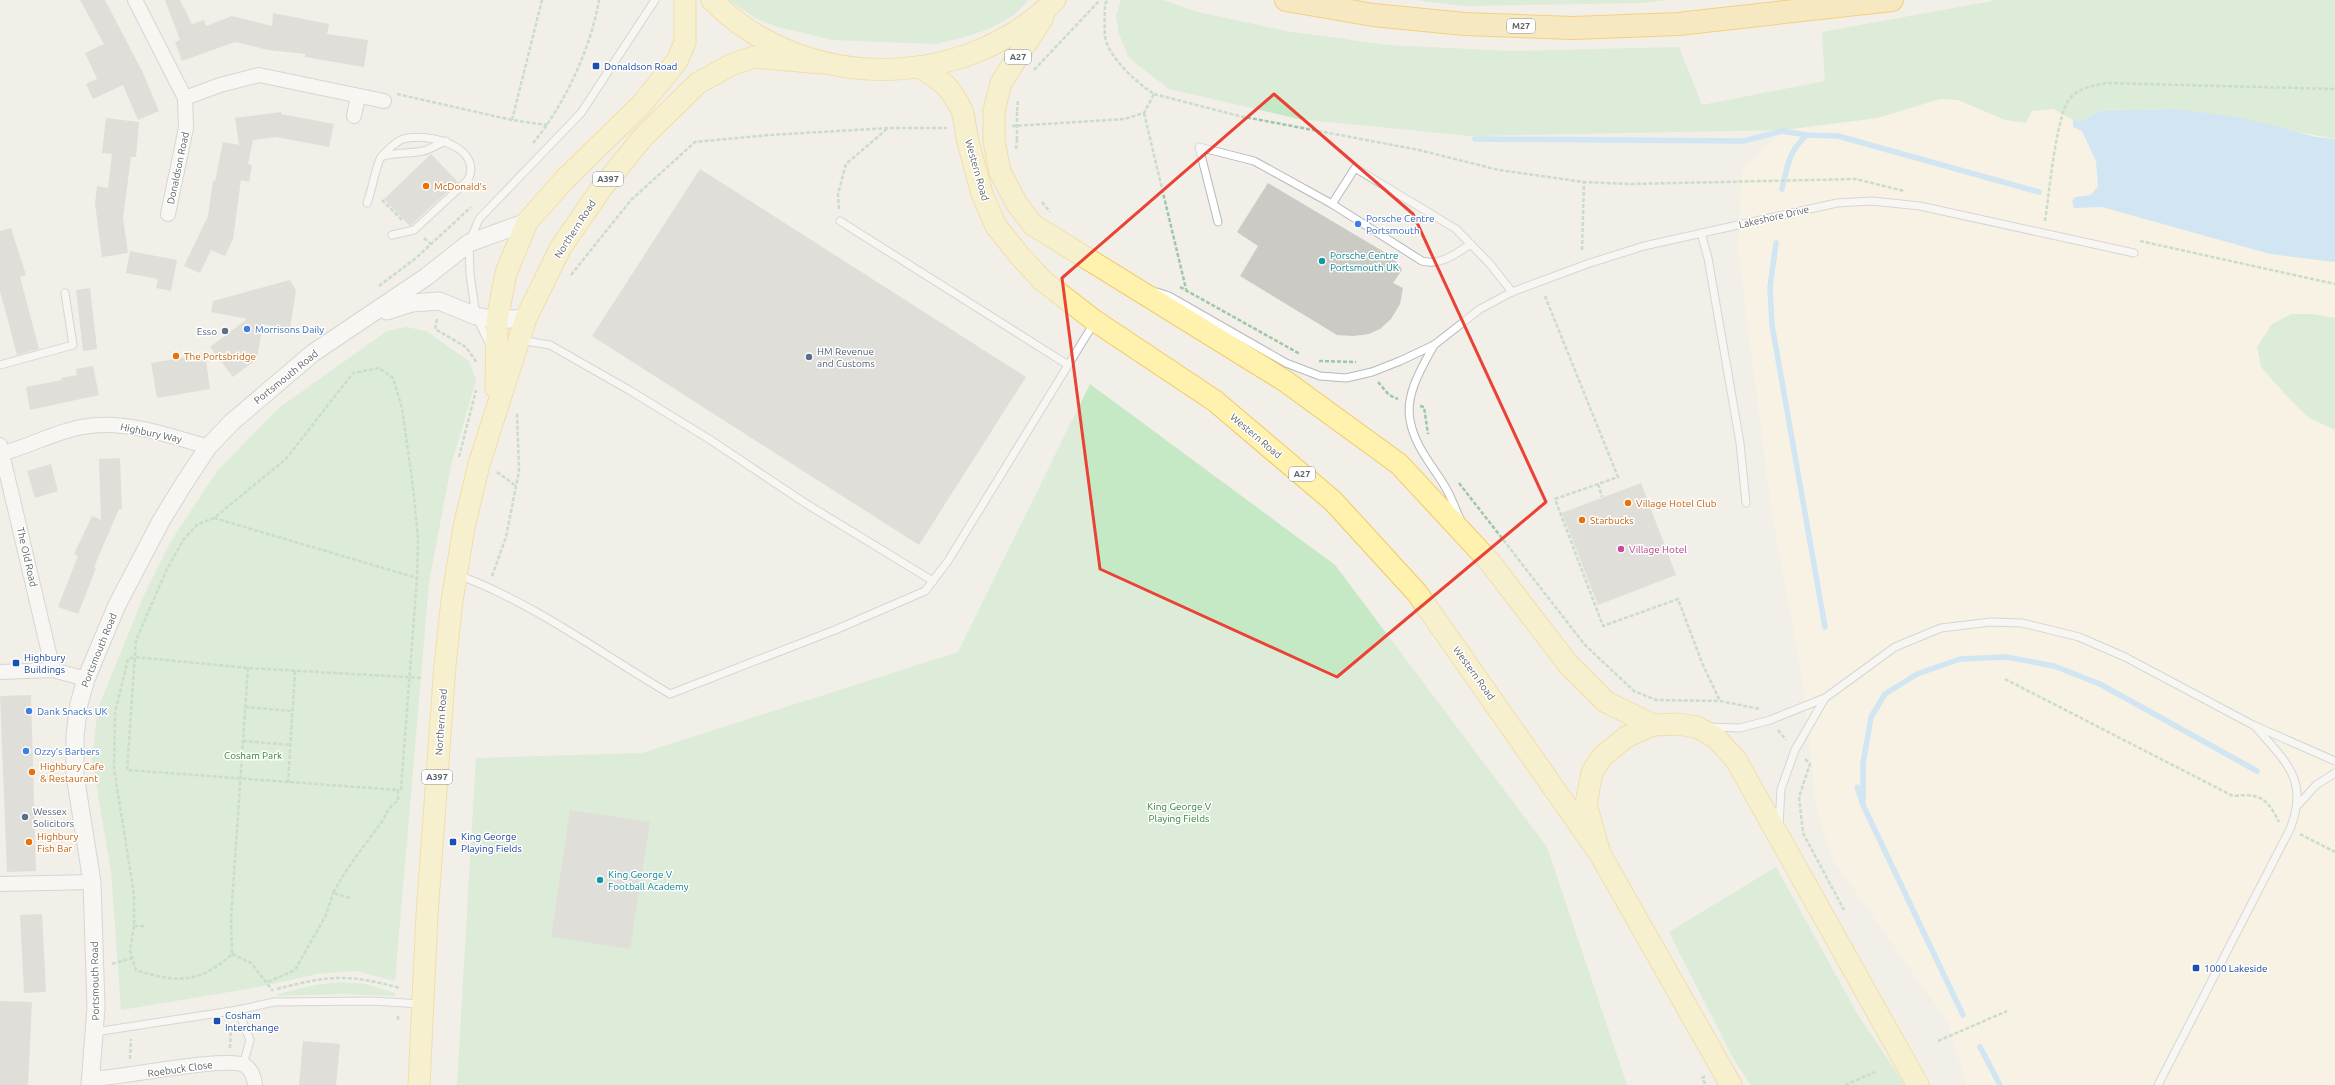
<svg xmlns="http://www.w3.org/2000/svg" width="2335" height="1085" font-family="Ubuntu,sans-serif">
<rect width="100%" height="100%" fill="#f1efe8"/>
<polygon fill="#fef7e0" points="2335,0 2335,1085 1967,1085 1947,1021 1833,860 1817,813 1802,678 1772,514 1738,249 1742,171 1784,130 1938,73"/>
<g fill="#c5e8c5">
<polygon points="728,0 1029,0 1014,15 989,29 962,38 935,44 833,40 778,27 757,19"/>
<polygon points="1121,0 1163,0 1198,12 1286,31 1387,45 1511,51 1679,47 1702,105 1825,81 1822,32 1997,0 2335,0 2335,139 2175,109 2099,111 2083,121 2073,120 2053,109 2032,111 2026,123 2005,120 1958,100 1940,99 1878,118 1784,130 1470,136 1299,119 1169,89 1129,58 1119,34 1116,16"/>
<polygon points="1415,0 1667,0 1641,3 1463,6"/>
<polygon points="2291,314 2312,314 2335,318 2335,430 2309,418 2284,393 2261,367 2257,347 2272,324"/>
<polygon points="406,327 426,331 469,361 476,380 451,466 429,582 395,981 356,971 317,974 259,987 121,1010 111,871 92,760 98,708 145,593 171,541 218,470 279,408 387,331"/>
<polygon points="1090,384 1335,565 1547,847 1627,1085 457,1085 476,758 642,753 958,652"/>
<polygon points="1776,867 1858,1015 1905,1085 1751,1085 1734,1060 1669,932"/>
<polygon points="341,982 366,984 395,993 395,996 344,994 278,996 278,994 315,985"/>
</g>
<polygon fill="#aadaff" points="2175,109 2242,118 2316,137 2335,139 2335,262 2270,254 2102,207 2074,208 2072,201 2075,197 2091,195 2098,186 2096,161 2082,131 2073,127 2073,120 2083,121 2099,111"/>
<g fill="none" stroke-linecap="round" stroke-linejoin="round">
<g stroke="#aadaff" stroke-width="5.5">
<polyline points="1475,139 1743,141 1782,131 1807,135"/>
<path d="M1782 189C1787 167 1789 150 1807 135L1838 136 2039 192"/>
<polyline points="1776,243 1770,287 1772,325 1825,627"/>
<polyline points="1857,787 1863,805 1963,1015"/>
<polyline points="1863,805 1863,764 1871,717 1885,694 1917,674 1960,659 2006,657 2054,666 2100,684 2257,771"/>
<polyline points="1980,1047 2000,1085"/>
</g>
</g>
<g fill="#cccac5">
<polygon points="80,0 105,0 142,71 159,111 138,120 123,85 93,99 86,84 97,79 85,53 104,44"/>
<polygon points="165,0 180,0 192,24 204,20 206,26 232,16 272,26 273,13 329,24 327,34 368,40 364,67 305,57 305,54 268,50 235,42 182,61 175,42 180,40"/>
<polygon points="281,112 281,114 334,124 329,147 276,137 253,140 248,164 252,165 249,182 241,180 233,239 225,256 211,250 200,273 184,266 208,216 213,181 215,181 223,142 239,145 235,118"/>
<polygon points="106,118 139,122 136,157 131,157 123,218 128,253 102,257 95,204 97,186 108,188 112,154 102,153"/>
<polygon points="431,154 458,182 410,226 384,199"/>
<polygon points="700,169 1026,377 919,545 592,336"/>
<polygon points="1268,183 1391,256 1399,265 1402,270 1393,283 1403,288 1400,304 1391,319 1380,329 1369,334 1353,336 1337,335 1240,276 1258,246 1237,232"/>
<polygon points="11,228 26,275 20,277 39,349 17,355 0,291 0,231"/>
<polygon points="130,251 177,260 171,291 156,288 158,279 126,273"/>
<polygon points="290,280 296,290 290,329 263,324 257,359 233,377 210,347 247,319 211,312 213,301"/>
<polygon points="90,288 97,349 83,351 76,290"/>
<polygon points="205,354 210,389 157,398 151,363"/>
<polygon points="93,366 99,395 30,410 26,387 62,380 61,378 77,375 76,369"/>
<polygon points="120,458 122,509 119,509 94,567 96,568 78,614 58,607 78,556 74,554 92,516 101,520 99,459"/>
<polygon points="51,464 58,491 35,498 27,471"/>
<polygon points="1641,483 1676,575 1598,605 1562,513"/>
<polygon points="31,695 36,871 7,872 0,696"/>
<polygon points="570,810 650,822 630,949 551,937"/>
<polygon points="42,914 46,992 24,993 20,915"/>
<polygon points="0,1001 32,1002 28,1085 0,1085"/>
<polygon points="303,1041 340,1044 336,1085 299,1085"/>
</g>
<g fill="none" stroke-linecap="round" stroke-linejoin="round">
<g stroke="#b5b8bc" stroke-width="9">
<g id="service">
<path d="M384 156C397 152 410 154 423 151 431 149 439 144 446 141"/>
<path d="M367 203C372 192 376 162 382 156 386 151 397 141 403 139 428 132 484 147 468 180L414 230 392 235"/>
<polyline points="840,221 1068,365"/>
<polyline points="1218,222 1199,147 1254,161 1332,204"/>
<polyline points="1701,233 1708,258 1740,443 1746,503"/>
<path d="M1471 244C1455 254 1441 266 1422 261L1332 204 1355 168 1456 229 1490 264 1512 292"/>
<polyline points="1157,292 1169,296 1286,363 1320,376 1346,378 1372,372 1400,361 1434,345 1480,309 1512,292 1587,264 1644,246 1837,203 1872,201 1920,206 2134,253"/>
<polyline points="520,340 550,345 629,390 709,439 805,503 933,581"/>
<polyline points="490,345 476,316 470,274 469,243 479,219 581,113 655,0"/>
<path d="M1434 345C1422 367 1405 394 1410 420 1414 445 1432 465 1444 485 1451 496 1455 508 1460 519"/>
<polyline points="0,365 73,345 65,293"/>
<path d="M458 575C534 603 600 653 670 694L835 630 925 591 948 561 1094 323"/>
<polyline points="1710,727 1740,728 1770,720 1825,698 1895,647 1941,628 1991,622 2022,623 2079,637 2125,657 2253,725 2335,761"/>
<polyline points="2298,805 2316,785 2335,773"/>
<polyline points="1779,825 1781,789 1795,750 1825,698"/>
<polyline points="238,1010 250,1040 243,1065"/>
<polyline points="95,1032 238,1010 274,1002 372,1001 421,1004"/>
<path d="M2158 1085 2290 829C2310 779 2285 762 2255 726"/>
</g>
</g>
<g stroke="#b5b8bc" stroke-width="16">
<g id="minor">
<polyline points="135,0 185,98 186,128 168,214"/>
<polyline points="185,98 220,85 259,75 384,101"/>
<polyline points="354,116 358,96"/>
<polyline points="0,445 53,670"/>
<path d="M0 454C28 447 54 432 82 427 123 419 169 435 208 447"/>
<polyline points="0,672 53,670 86,679"/>
<polyline points="0,884 92,882"/>
<path d="M91 1079C120 1078 226 1056 244 1065 252 1069 254 1077 255 1085"/>
</g>
</g>
<g stroke="#b5b8bc" stroke-width="19">
<g id="tertiary">
<polyline points="387,311 412,303 439,301 476,316 497,320 526,318"/>
<polyline points="90,1085 96,1008 92,882 75,775 75,735 79,704 86,679 117,605 161,521 183,485 208,447 232,422 313,353 426,277 469,243 527,222"/>
</g>
</g>
<g stroke="#f2c960" stroke-width="23">
<g id="primary">
<path d="M712 0C803 93 964 92 1055 0"/>
<path d="M919 67C942 80 952 88 963 113"/>
<polyline points="994,111 1001,83 1043,17"/>
<polyline points="994,141 1000,172 1017,204 1033,225 1285,381 1399,464 1489,561 1568,664 1606,702 1653,725"/>
<polyline points="968,142 982,194 996,226 1019,255 1042,280 1095,321 1215,401 1333,501 1417,593 1600,854"/>
<polyline points="496,388 497,320 506,273 527,222 565,179 641,105 677,61 685,42 685,0"/>
<polyline points="419,1085 427,915 445,665 452,601 464,527 479,464 526,318 561,247 601,189 643,137 698,83 731,65 754,57 822,63"/>
<polyline points="1731,1085 1600,854 1586,804 1592,772 1603,756 1626,737 1653,725 1677,724 1697,727 1716,738 1736,760 1918,1085"/>
</g>
</g>
<g stroke="#f9ab00" stroke-width="24">
<polyline id="motorway" points="1286,0 1373,15 1465,24 1573,28 1678,24 1892,0"/>
</g>
<g stroke="#9cc7a9" stroke-width="2.5" stroke-dasharray="4 2" stroke-linecap="butt">
<polyline points="1034,70 1100,0"/>
<polyline points="397,94 512,120 547,125"/>
<polyline points="1154,94 1239,116 1419,150 1499,170 1584,182 1631,184 1856,179 1904,191"/>
<polyline points="1017,111 1018,100"/>
<polyline points="1144,113 1186,289"/>
<polyline points="512,120 542,0"/>
<path d="M1012 126 1124 119 1144 113 1154 94C1138 84 1107 56 1105 36 1104 25 1105 14 1105 4L1108 0"/>
<path d="M533 143C564 106 591 48 599 0"/>
<polyline points="1016,149 1017,140"/>
<polyline points="382,200 403,221"/>
<polyline points="1042,202 1050,212"/>
<polyline points="839,209 838,194 846,164 888,128"/>
<path d="M2045 221C2049 197 2056 109 2072 96 2082 87 2094 86 2106 83L2335 89"/>
<polyline points="424,238 431,244"/>
<polyline points="2140,241 2335,284"/>
<polyline points="1582,250 1584,182"/>
<polyline points="571,275 631,200 695,142 769,135 889,128 947,128"/>
<polyline points="379,286 416,258 471,207"/>
<polyline points="1180,287 1300,354"/>
<polyline points="1545,296 1618,477 1555,499 1603,626 1678,599 1702,663 1720,701"/>
<polyline points="437,319 435,329 466,347 477,363"/>
<polyline points="1319,361 1356,362"/>
<polyline points="1378,382 1389,395 1398,399"/>
<polyline points="1420,406 1424,407 1428,434"/>
<polyline points="459,457 476,390"/>
<polyline points="497,472 516,486"/>
<polyline points="1459,483 1585,645 1634,691 1656,700 1720,701 1760,709"/>
<polyline points="1598,484 1602,497"/>
<polyline points="214,518 417,578"/>
<polyline points="492,576 506,537 519,471 517,413"/>
<path d="M2005 679 2233 796C2260 793 2267 798 2279 822"/>
<polyline points="245,707 292,711"/>
<polyline points="1778,730 1786,740"/>
<polyline points="243,741 291,745"/>
<polyline points="1805,759 1810,764 1799,797 1803,833 1844,910"/>
<polyline points="288,783 295,671"/>
<polyline points="2300,834 2335,852"/>
<path d="M350 898 333 893C347 867 364 846 381 823 387 814 388 806 398 801V790L127 770 136 640 167 569 184 539 198 524 214 518 286 459 353 373 379 368 393 378 402 408 413 487 418 539 417 578 401 789 398 790"/>
<path d="M134 926 130 951 136 970C176 983 199 984 232 954L231 918 248 668"/>
<polyline points="144,926 134,926 134,895 114,768 115,713 128,659 135,657 248,668 423,678"/>
<polyline points="232,954 251,963 273,991"/>
<polyline points="112,964 132,958"/>
<polyline points="268,982 295,970 326,915 333,893"/>
<path d="M277 989C330 975 348 974 400 988"/>
<polyline points="398,1020 398,1014"/>
<polyline points="1938,1041 2007,1011"/>
<polyline points="230,1048 231,1027"/>
<polyline points="130,1059 131,1039"/>
<polyline points="1705,1076 1702,1078 1706,1085"/>
<polyline points="1845,1085 1875,1072"/>
</g>
<use href="#service" stroke="#fff" stroke-width="7"/>
<use href="#minor" stroke="#fff" stroke-width="14"/>
<use href="#tertiary" stroke="#fff" stroke-width="17"/>
<use href="#primary" stroke="#fff2af" stroke-width="21"/>
<use href="#motorway" stroke="#fde293" stroke-width="22"/>
<g stroke="#f2c960" stroke-width="23" stroke-linecap="butt">
<g id="primary-bridge">
<polyline points="963,113 968,142"/>
<polyline points="994,141 994,111"/>
</g>
</g>
<polyline stroke="#9cc7a9" stroke-width="2.5" stroke-dasharray="4 2" stroke-linecap="butt" points="1017,140 1017,111"/>
<use href="#primary-bridge" stroke="#fff2af" stroke-width="21"/>
</g>
<path d="M0 0H2335V1085H0ZM1274 94 1413 214 1546 502 1337 677 1100 569 1062 278Z" fill="#f1efe8" fill-opacity=".55" fill-rule="evenodd"/>
<path fill="none" stroke="#ea4335" stroke-width="3" stroke-linejoin="round" d="M1274 94 1413 214 1546 502 1337 677 1100 569 1062 278Z"/>
<g fill="#1a4fb4" stroke="#fff" stroke-width="1.5">
<rect x="592" y="62" width="8" height="8" rx="2"/>
<rect x="12" y="659" width="8" height="8" rx="2"/>
<rect x="449" y="838" width="8" height="8" rx="2"/>
<rect x="2192" y="964" width="8" height="8" rx="2"/>
<rect x="213" y="1017" width="8" height="8" rx="2"/>
</g>
<g fill="#e8710a" stroke="#fff" stroke-width="1.5">
<circle cx="426" cy="186" r="4"/>
<circle cx="176" cy="356" r="4"/>
<circle cx="1628" cy="503" r="4"/>
<circle cx="1582" cy="520" r="4"/>
<circle cx="32" cy="772" r="4"/>
<circle cx="29" cy="842" r="4"/>
</g>
<g fill="#3f7fe0" stroke="#fff" stroke-width="1.5">
<circle cx="1358" cy="224" r="4"/>
<circle cx="247" cy="329" r="4"/>
<circle cx="29" cy="711" r="4"/>
<circle cx="26" cy="751" r="4"/>
</g>
<g fill="#0f9aa8" stroke="#fff" stroke-width="1.5">
<circle cx="1322" cy="261" r="4"/>
<circle cx="600" cy="880" r="4"/>
</g>
<g fill="#5c6f8a" stroke="#fff" stroke-width="1.5">
<circle cx="225" cy="331" r="4"/>
<circle cx="809" cy="357" r="4"/>
<circle cx="25" cy="817" r="4"/>
</g>
<circle fill="#d1479c" stroke="#fff" stroke-width="1.5" cx="1621" cy="549" r="4"/>
<g text-anchor="middle" dominant-baseline="central" stroke-width="3" stroke-linejoin="round" paint-order="stroke">
<g fill="#fff" stroke="#8f9295" stroke-width="1">
<rect x="1507" y="19" width="28" height="14" rx="3"/>
<rect x="1005" y="50" width="26" height="14" rx="3"/>
<rect x="593" y="172" width="30" height="14" rx="3"/>
<rect x="1289" y="467" width="26" height="14" rx="3"/>
<rect x="422" y="770" width="30" height="14" rx="3"/>
</g>
<g font-size="9" font-weight="bold" fill="#5f6368">
<text x="1521" y="26">M27</text>
<text x="1018" y="57">A27</text>
<text x="608" y="179">A397</text>
<text x="1302" y="474">A27</text>
<text x="437" y="777">A397</text>
</g>
<g font-size="10" fill="#164399" stroke="#fff" text-anchor="start">
<text x="604" y="66">Donaldson Road</text>
<text x="24" y="657">Highbury<tspan x="24" dy="12">Buildings</tspan></text>
<text x="461" y="836">King George<tspan x="461" dy="12">Playing Fields</tspan></text>
<text x="2204" y="968">1000 Lakeside</text>
<text x="225" y="1015">Cosham<tspan x="225" dy="12">Interchange</tspan></text>
</g>
<g font-size="10" fill="#5f6368" stroke="#fff">
<text transform="translate(178 168) rotate(-78)">Donaldson Road</text>
<text transform="translate(977 170) rotate(74)">Western Road</text>
<text transform="translate(1774 217) rotate(-13)">Lakeshore Drive</text>
<text transform="translate(575 229) rotate(-57)">Northern Road</text>
<text transform="translate(286 377) rotate(-39)">Portsmouth Road</text>
<text transform="translate(151 433) rotate(12)">Highbury Way</text>
<text transform="translate(1256 436) rotate(40)">Western Road</text>
<text transform="translate(27 557) rotate(77)">The Old Road</text>
<text transform="translate(99 650) rotate(-68)">Portsmouth Road</text>
<text transform="translate(1474 673) rotate(54)">Western Road</text>
<text transform="translate(441 722) rotate(-86)">Northern Road</text>
<text transform="translate(95 981) rotate(-91)">Portsmouth Road</text>
<text transform="translate(180 1069) rotate(-8)">Roebuck Close</text>
</g>
<g font-size="10" fill="#c56008" stroke="#fff" text-anchor="start">
<text x="434" y="186">McDonald's</text>
<text x="184" y="356">The Portsbridge</text>
<text x="1636" y="503">Village Hotel Club</text>
<text x="1590" y="520">Starbucks</text>
<text x="40" y="766">Highbury Cafe<tspan x="40" dy="12">&amp; Restaurant</tspan></text>
<text x="37" y="836">Highbury<tspan x="37" dy="12">Fish Bar</tspan></text>
</g>
<g font-size="10" fill="#366cbe" stroke="#fff" text-anchor="start">
<text x="1366" y="218">Porsche Centre<tspan x="1366" dy="12">Portsmouth</tspan></text>
<text x="255" y="329">Morrisons Daily</text>
<text x="37" y="711">Dank Snacks UK</text>
<text x="34" y="751">Ozzy's Barbers</text>
</g>
<g font-size="10" fill="#0d838f" stroke="#fff" text-anchor="start">
<text x="1330" y="255">Porsche Centre<tspan x="1330" dy="12">Portsmouth UK</tspan></text>
<text x="608" y="874">King George V<tspan x="608" dy="12">Football Academy</tspan></text>
</g>
<g font-size="10" fill="#4e5e75" stroke="#fff" text-anchor="start">
<text x="217" y="331" text-anchor="end">Esso</text>
<text x="817" y="351">HM Revenue<tspan x="817" dy="12">and Customs</tspan></text>
<text x="33" y="811">Wessex<tspan x="33" dy="12">Solicitors</tspan></text>
</g>
<g font-size="10" fill="#b23c85" stroke="#fff" text-anchor="start">
<text x="1629" y="549">Village Hotel</text>
</g>
<g font-size="10" fill="#348238" stroke="#fff">
<text x="253" y="755">Cosham Park</text>
<text x="1179" y="806">King George V<tspan x="1179" dy="12">Playing Fields</tspan></text>
</g>
</g>
</svg>
